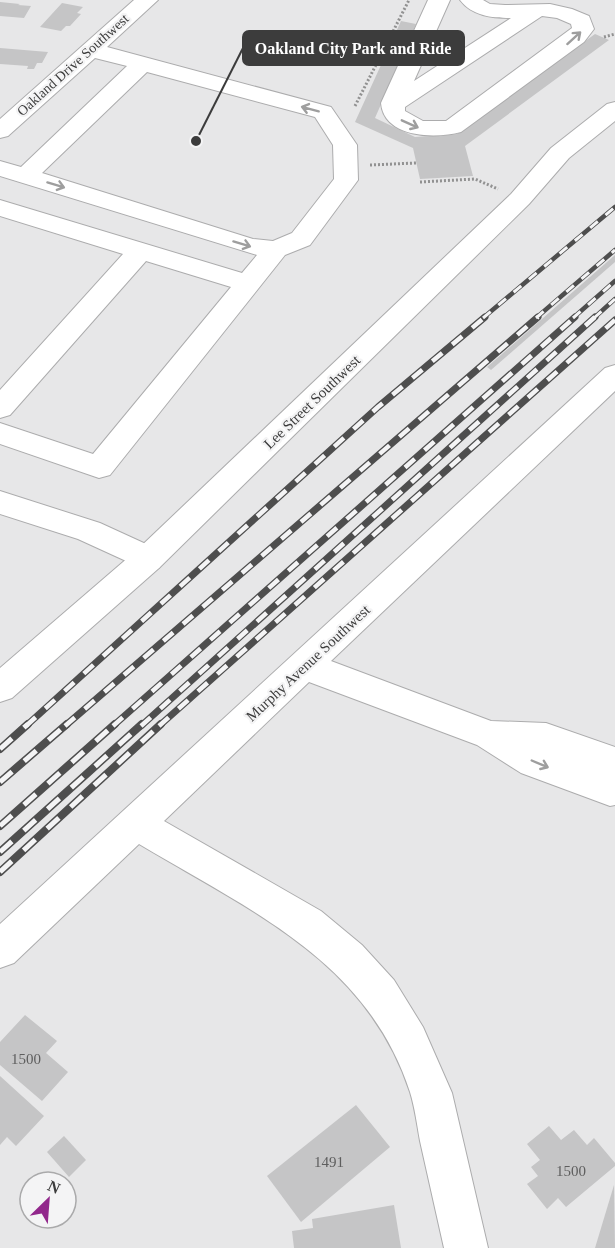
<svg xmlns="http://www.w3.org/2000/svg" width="615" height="1248" font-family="'Times New Roman',serif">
<rect width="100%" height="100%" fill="#e7e7e8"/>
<g fill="#c5c5c6">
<polygon points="0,2 20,4 18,5 31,6 24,18 0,16"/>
<polygon points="62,3 83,7 77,13 81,14 70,26 66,26 61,31 40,27"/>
<polygon points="401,21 416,24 375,118 415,137 457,134 595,34 609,40 465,146 473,176 420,179 413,148 355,122"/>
<polygon points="0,48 48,52 42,63 37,63 34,69 27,69 28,66 0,64"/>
<polygon points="615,255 615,262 491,370 487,367"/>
<polygon points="25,1015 57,1041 46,1053 68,1072 42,1101 0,1065 0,1042"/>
<polygon points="0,1076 44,1116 16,1146 7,1137 0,1145"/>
<polygon points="356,1105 390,1147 301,1222 267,1176"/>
<polygon points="549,1126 561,1140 574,1130 587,1145 594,1138 615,1163 615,1166 566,1207 558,1198 547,1209 527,1184 538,1176 531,1167 540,1160 527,1144"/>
<polygon points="64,1136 86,1160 69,1177 47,1152"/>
<polygon points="614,1185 615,1248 595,1248"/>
<polygon points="394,1205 401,1248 294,1248 292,1231 313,1228 312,1219"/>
</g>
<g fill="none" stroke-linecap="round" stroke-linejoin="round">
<g stroke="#acacad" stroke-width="2">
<g id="minor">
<path d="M134 0H158L107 47 331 107 357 145 358 180 310 245 285 255 110 475 99 478 0 444V423L93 454 231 287 146 261 10 415 0 418V390L123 254 0 216V200L242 273 257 255 0 176V161L21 167 127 66 95 58 8 136 0 138V119ZM147 72 315 117 333 145 334 179 292 233 273 241 253 239 42 173Z"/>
<path d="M428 0H450L414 81 511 18C492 18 472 16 460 0H483L490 4 505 5 550 4 572 9 589 16 594 29 584 42 461 132C435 139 384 138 381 103ZM542 16 557 18 571 24 572 28 446 121H423L405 111V107Z"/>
<path d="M615 365V391L331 661 491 721 546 723 615 747V805L610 806 521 773 477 745 309 682 164 821 321 911 362 945 394 980 423 1027 452 1093 488 1248H444C436 1212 428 1177 420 1141 417 1125 415 1108 410 1092 367 960 249 910 139 844L14 963 0 968V924L605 368Z"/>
<polygon points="0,491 100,523 159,550 164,559 159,568 148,571 78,539 0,514"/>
</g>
</g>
<g stroke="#acacad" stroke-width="2">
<polygon id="major" points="615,102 615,121 569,158 529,204 159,568 12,698 0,702 0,668 137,550 511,194 551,148 607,104"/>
</g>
<g stroke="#919191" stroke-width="3" stroke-dasharray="2 2" stroke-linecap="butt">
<polyline points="604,37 615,34"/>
<polyline points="355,106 409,0"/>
<polyline points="370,165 416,163"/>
<polyline points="420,182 475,179 498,189"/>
</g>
<use href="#minor" fill="#fff" fill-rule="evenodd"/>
<use href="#major" fill="#fff" fill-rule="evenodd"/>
<g stroke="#4e4e4e" stroke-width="4.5">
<g id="rail-far2">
<polyline points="483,318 615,207"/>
<polyline points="536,318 615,250"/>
<polyline points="573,318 615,281"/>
<polyline points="594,318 615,299"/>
</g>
</g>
<g stroke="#4e4e4e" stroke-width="7">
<g id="rail-far1">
<polyline points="26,726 378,407 485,317"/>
<polyline points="65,726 538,317"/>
<polyline points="113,726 575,317"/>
<polyline points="141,726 595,317"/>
<polyline points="159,726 615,320"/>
</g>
</g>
<g stroke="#4e4e4e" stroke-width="8">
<g id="rail">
<polyline points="0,749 28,724"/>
<polyline points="0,782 67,724"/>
<polyline points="0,826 115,724"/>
<polyline points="0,852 142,724"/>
<polyline points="0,872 161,724"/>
</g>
</g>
<use href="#rail-far2" stroke="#f4f4f5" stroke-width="3" stroke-dasharray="10" stroke-linecap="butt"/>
<use href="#rail-far1" stroke="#f4f4f5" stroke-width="4.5" stroke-dasharray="13" stroke-linecap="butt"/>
<use href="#rail" stroke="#f4f4f5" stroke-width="5" stroke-dasharray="16" stroke-linecap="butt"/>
</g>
<defs><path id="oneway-shaft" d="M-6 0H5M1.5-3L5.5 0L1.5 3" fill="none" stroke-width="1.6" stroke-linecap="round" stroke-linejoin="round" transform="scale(1.5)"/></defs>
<g stroke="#9e9e9e">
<use href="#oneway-shaft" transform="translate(574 38) rotate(-42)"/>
<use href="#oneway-shaft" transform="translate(310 109) rotate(-165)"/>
<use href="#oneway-shaft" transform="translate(410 124) rotate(24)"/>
<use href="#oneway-shaft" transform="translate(56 185) rotate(17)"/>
<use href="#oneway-shaft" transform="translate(242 244) rotate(17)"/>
<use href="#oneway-shaft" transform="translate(540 764) rotate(23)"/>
</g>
<g text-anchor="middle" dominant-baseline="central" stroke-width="4.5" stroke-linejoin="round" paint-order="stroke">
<g font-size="14" fill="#3c3c3c" stroke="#f4f4f5">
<text transform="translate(73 65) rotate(-42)">Oakland Drive Southwest</text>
</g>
<g font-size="15" fill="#3c3c3c" stroke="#f4f4f5">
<text transform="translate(312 402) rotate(-44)">Lee Street Southwest</text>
<text transform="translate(308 663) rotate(-43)">Murphy Avenue Southwest</text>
</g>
<g font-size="15" fill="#5e5e5e">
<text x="26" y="1059">1500</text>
<text x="329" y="1162">1491</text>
<text x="571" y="1171">1500</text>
</g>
</g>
<path fill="none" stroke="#3c3c3c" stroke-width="2" d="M196 141L243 48"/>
<circle fill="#3c3c3c" stroke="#f4f4f5" stroke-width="2" cx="196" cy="141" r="6"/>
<rect fill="#3c3c3c" stroke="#3c3c3c" stroke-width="2" x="243" y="31" width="221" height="34" rx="6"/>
<g font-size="16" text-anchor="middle" font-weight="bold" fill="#fff">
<text x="353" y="54">Oakland City Park and Ride</text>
</g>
<g transform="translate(48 1200) rotate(25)"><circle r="28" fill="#f4f4f5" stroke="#aaaaab" stroke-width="1.5"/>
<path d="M0-4.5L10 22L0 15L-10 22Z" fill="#92288c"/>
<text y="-9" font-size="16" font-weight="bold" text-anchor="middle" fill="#3c3c3c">N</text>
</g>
</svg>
